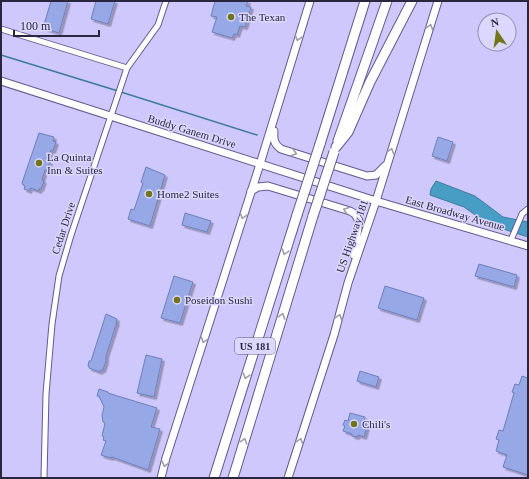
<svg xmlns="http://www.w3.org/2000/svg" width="529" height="479" font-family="Georgia,serif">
<defs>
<filter id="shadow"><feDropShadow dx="2.5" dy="2.5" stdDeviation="0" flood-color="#0004"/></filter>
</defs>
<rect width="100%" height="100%" fill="#cfc8fc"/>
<polygon fill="#489dc4" stroke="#3f799c" points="436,181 475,196 503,217 528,222 528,237 488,224 464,207 430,195 431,189"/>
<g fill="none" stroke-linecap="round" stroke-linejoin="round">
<g stroke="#3f799c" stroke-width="1.5">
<polyline points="1,55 118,91"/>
<polyline points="121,92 257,135"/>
</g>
</g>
<g fill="#96a8e5" stroke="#6e7fb8" filter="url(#shadow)">
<polygon points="51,1 68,1 59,33 43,28"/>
<polygon points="96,1 115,1 108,24 91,19"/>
<polygon points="215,1 248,1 246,6 251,7 245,27 240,26 237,35 234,34 232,38 212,32 217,17 211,16"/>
<polygon points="39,133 54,137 53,141 56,142 53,151 51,150 47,161 50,162 47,170 45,170 42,180 44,181 41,189 40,188 39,191 30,188 29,191 24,189 25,186 23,185 22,183"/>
<polygon points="438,137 453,142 447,161 432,156"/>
<polygon points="146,167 165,175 150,226 128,219 131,209 134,210 143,183 141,182"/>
<polygon points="185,213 211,221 207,232 182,225"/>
<polygon points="479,264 517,275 514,287 475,276"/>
<polygon points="174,276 193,282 180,323 161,318"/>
<polygon points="385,286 424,298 417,320 378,308"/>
<polygon points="106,314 117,319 116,322 117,322 106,356 106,361 103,370 101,370 100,372 89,368 89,366 88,366 89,361 91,361"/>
<polygon points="146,355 162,359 154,397 137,393"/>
<polygon points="360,371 379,377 376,387 357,381"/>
<polygon points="522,376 528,378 528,475 503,467 507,455 496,451 499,440 496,439 499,430 503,431 514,393 512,392 515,384 519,385"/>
<polygon points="99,389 108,392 108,393 157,408 151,427 160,429 148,470 112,457 111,458 101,455 106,441 103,440 104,437 102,436 105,423 103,422 102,415 104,407 99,396 97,396"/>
<polygon points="350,413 365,417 364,422 366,422 365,427 367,427 364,437 358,435 357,437 352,436 352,434 343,431 345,426 343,425 345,420 348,421"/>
</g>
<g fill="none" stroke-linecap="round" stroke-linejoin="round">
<g stroke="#635992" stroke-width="7">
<g id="street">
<polyline points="1,29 127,68"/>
<polyline points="511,240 522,214 528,209"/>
<polyline points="44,478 46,394 52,324 59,276 71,235 127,68 158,25 166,1"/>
</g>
</g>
<g stroke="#635992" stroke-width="9">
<g id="secondary">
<polyline points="1,81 376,201 528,246"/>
<path d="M274 131C273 139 274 144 281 149L367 176 376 175 385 166"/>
<polyline points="251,191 258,187 268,186 350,211 355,214 359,221 354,255"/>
<polyline points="161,478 166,458 260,164 310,1"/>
<polyline points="288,478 334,335 348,283 376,201 438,1"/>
</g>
</g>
<g stroke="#635992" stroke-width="11">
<g id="highway">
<polyline points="338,141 387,1"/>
<polyline points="320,144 365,1"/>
<polyline points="336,147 348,132 370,82 412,1"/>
<polyline points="214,478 297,215"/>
<polyline points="233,478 313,216"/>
</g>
</g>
<use href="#street" stroke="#fff" stroke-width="5"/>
<use href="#secondary" stroke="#fff" stroke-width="7"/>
<use href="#highway" stroke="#fff" stroke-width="9"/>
<g stroke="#635992" stroke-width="11" stroke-linecap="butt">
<g id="highway-bridge">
<polyline points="297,215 320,144"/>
<polyline points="313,216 334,152"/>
</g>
</g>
<use href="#highway-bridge" stroke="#fff" stroke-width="9"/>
</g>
<defs><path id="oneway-chevron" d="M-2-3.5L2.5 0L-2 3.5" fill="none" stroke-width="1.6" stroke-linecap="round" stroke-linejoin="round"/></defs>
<g stroke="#9f9da8">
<use href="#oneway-chevron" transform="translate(430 27) rotate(-73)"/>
<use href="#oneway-chevron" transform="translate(298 38) rotate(107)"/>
<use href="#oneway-chevron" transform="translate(391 151) rotate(-72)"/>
<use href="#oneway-chevron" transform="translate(294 153) rotate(17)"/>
<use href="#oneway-chevron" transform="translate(346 210) rotate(-160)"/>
<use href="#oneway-chevron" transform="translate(243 216) rotate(108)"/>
<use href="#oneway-chevron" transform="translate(285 252) rotate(108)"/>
<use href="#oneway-chevron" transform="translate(282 316) rotate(-73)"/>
<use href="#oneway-chevron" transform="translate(339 317) rotate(-74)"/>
<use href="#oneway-chevron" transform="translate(204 340) rotate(108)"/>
<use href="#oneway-chevron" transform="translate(246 376) rotate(108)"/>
<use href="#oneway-chevron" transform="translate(244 441) rotate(-73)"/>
<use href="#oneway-chevron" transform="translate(300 441) rotate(-72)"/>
<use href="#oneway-chevron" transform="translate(165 464) rotate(104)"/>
</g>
<g fill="#72741a" stroke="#dcd7fe" stroke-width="1.5">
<circle cx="231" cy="17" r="4"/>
<circle cx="39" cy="163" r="4"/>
<circle cx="149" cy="194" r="4"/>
<circle cx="177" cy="300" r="4"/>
<circle cx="354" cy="424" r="4"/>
</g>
<g text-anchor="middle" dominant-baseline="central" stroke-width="3" stroke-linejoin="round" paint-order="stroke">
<rect fill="#dcd7fe" stroke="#5f5b78" stroke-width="1" x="235" y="338" width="40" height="16" rx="3"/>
<g font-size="10" font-weight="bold" fill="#2a263e">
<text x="255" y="346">US 181</text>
</g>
<g font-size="11" fill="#2a263e" stroke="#dcd7fe" text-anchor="start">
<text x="239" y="17">The Texan</text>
<text x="47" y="157">La Quinta<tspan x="47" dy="13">Inn &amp; Suites</tspan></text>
<text x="157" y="194">Home2 Suites</text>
<text x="185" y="300">Poseidon Sushi</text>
<text x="362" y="424">Chili's</text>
</g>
<g font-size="11" fill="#2a263e" stroke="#dcd7fe">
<text transform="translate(192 131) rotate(17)">Buddy Ganem Drive</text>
<text transform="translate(455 213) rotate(16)">East Broadway Avenue</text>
<text transform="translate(63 228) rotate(-72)">Cedar Drive</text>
<text transform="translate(352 236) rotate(-71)">US Highway 181</text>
</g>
</g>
<rect width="529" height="479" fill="none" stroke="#2a263e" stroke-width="4"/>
<g transform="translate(497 32) rotate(347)"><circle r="19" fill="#dcd7fe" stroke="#9590b1"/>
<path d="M0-3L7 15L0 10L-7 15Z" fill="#72741a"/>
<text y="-6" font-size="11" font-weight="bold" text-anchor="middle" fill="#2a263e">N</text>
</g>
<path d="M14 30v6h85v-6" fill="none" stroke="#2a263e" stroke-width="2"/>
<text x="20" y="30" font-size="12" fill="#2a263e" stroke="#dcd7fe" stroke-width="3" paint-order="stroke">100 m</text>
</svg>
